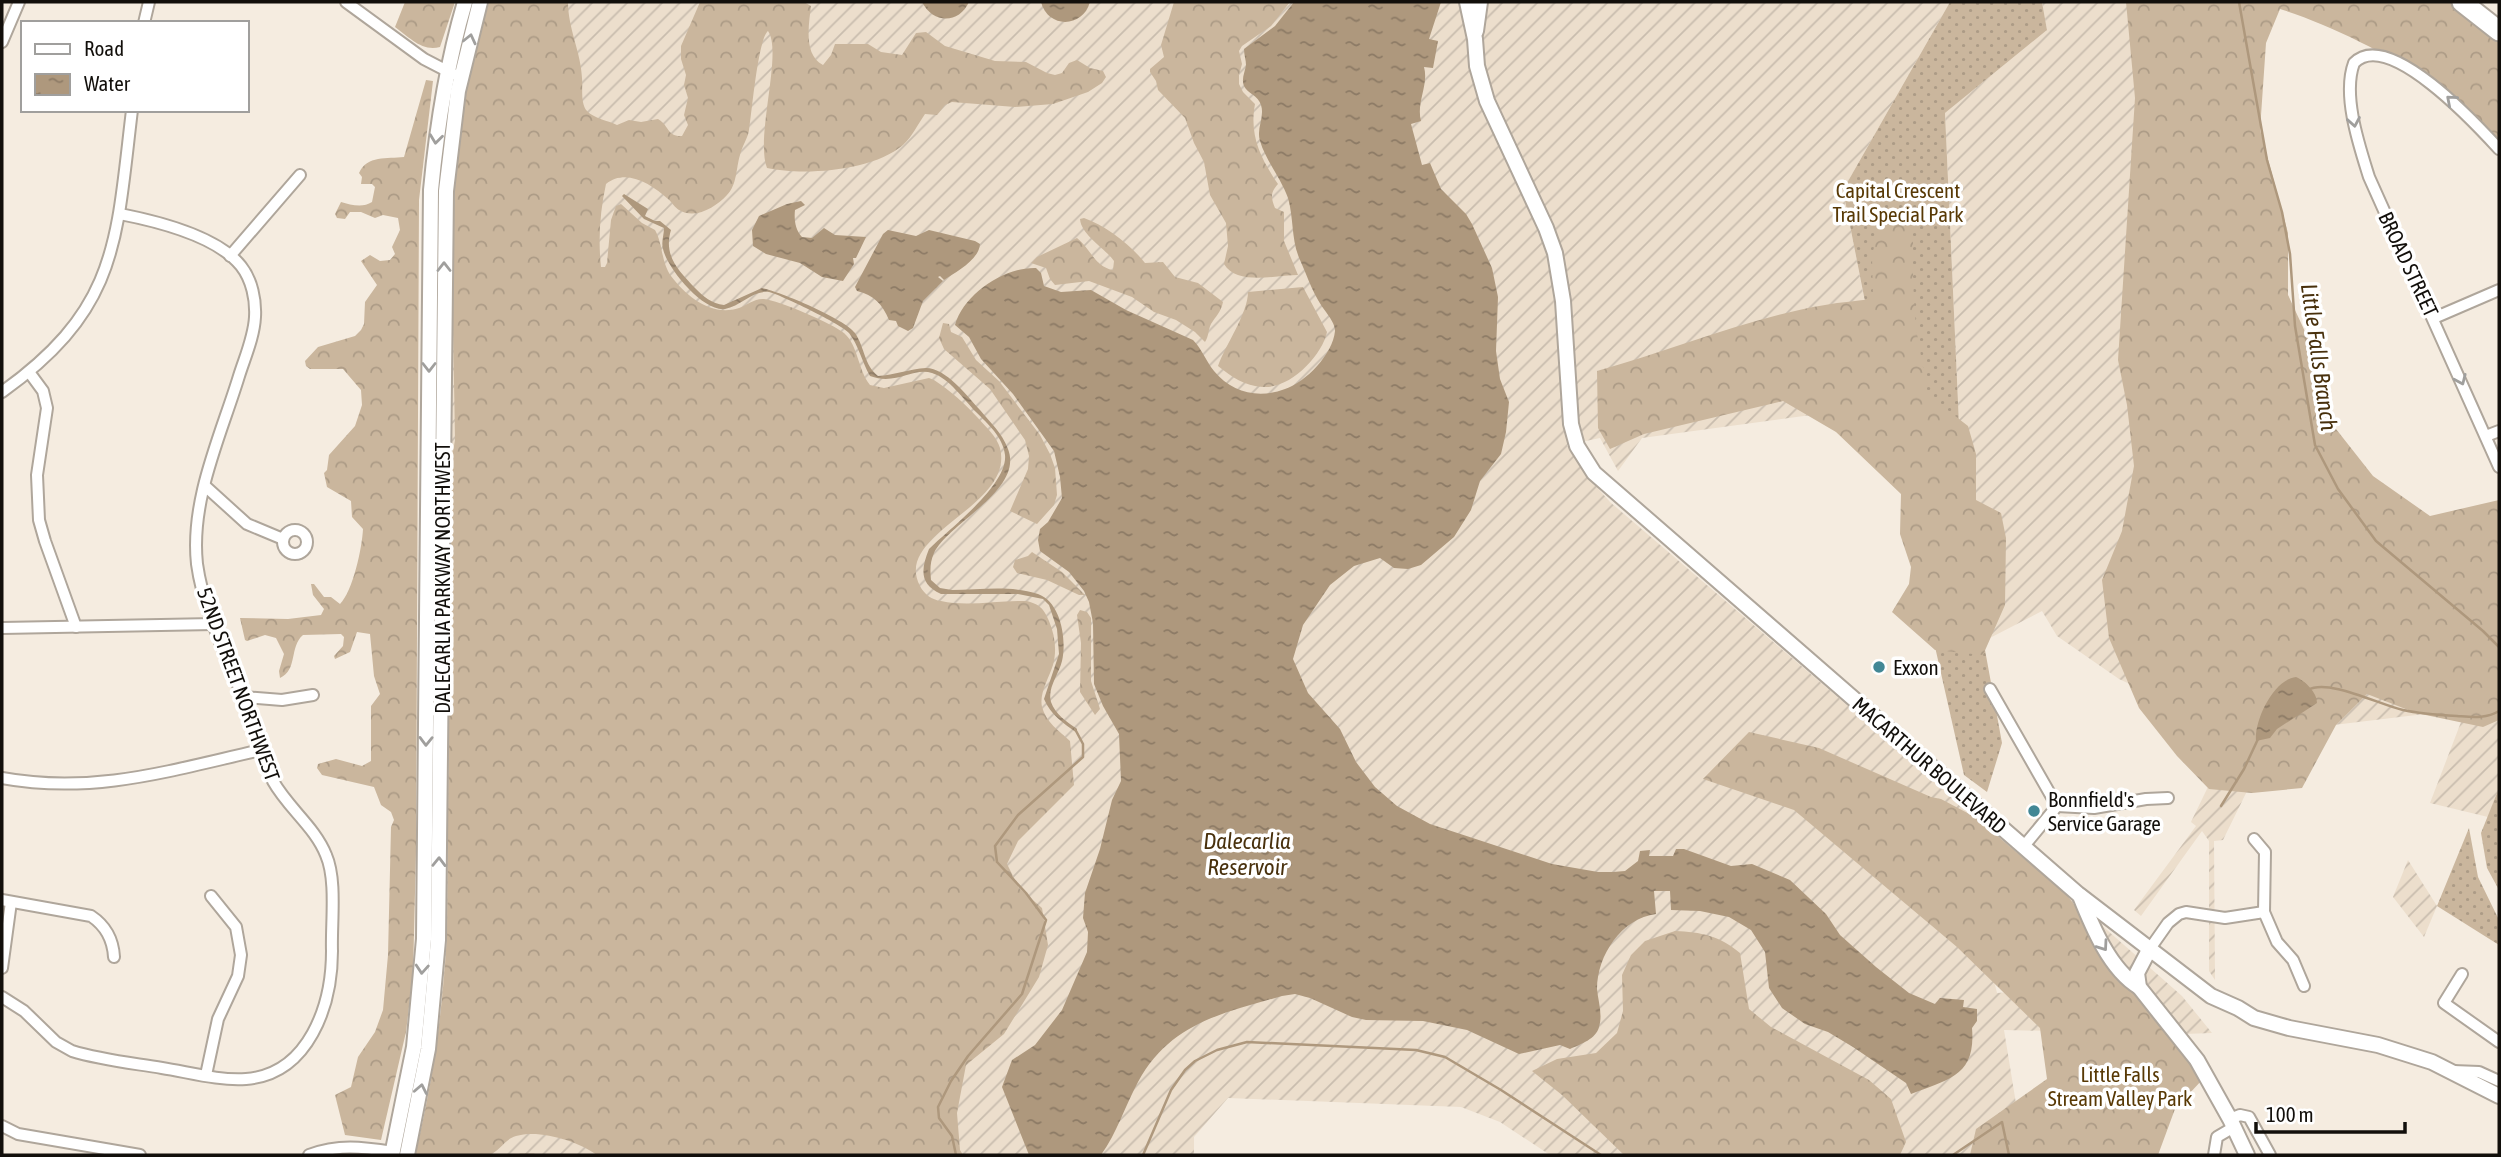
<svg xmlns="http://www.w3.org/2000/svg" width="2501" height="1157" font-family="'Asap Condensed',sans-serif">
<defs>
<pattern id="industrial-furrows" width="10" height="10" patternUnits="userSpaceOnUse" patternTransform="scale(1.75)"><rect width="10" height="10" fill="#ecdecc"/><path d="M-1 1l2-2M0 10L10 0M9 11l2-2" fill="none" stroke="#c9bdae"/></pattern>
<pattern id="grass-dots" width="8" height="8" patternUnits="userSpaceOnUse" patternTransform="scale(1.75)"><rect width="8" height="8" fill="#cab69d"/><path d="M2 2h.1M6 6h.1" fill="none" stroke="#ac9b86" stroke-width="1.8" stroke-linecap="round"/></pattern>
<pattern id="forest-crowns" width="20" height="18" patternUnits="userSpaceOnUse" patternTransform="scale(1.75)"><rect width="20" height="18" fill="#cab69d"/><path d="M2 6a3 3 0 1 1 6 0M12 15a3 3 0 1 1 6 0" fill="none" stroke="#ac9b86"/></pattern>
<pattern id="water-ripples" width="26" height="14" patternUnits="userSpaceOnUse" patternTransform="scale(1.75)"><rect width="26" height="14" fill="#ae987d"/><path d="M2 4q2-2 4 0t4 0M15 11q2-2 4 0t4 0" fill="none" stroke="#8c7a65"/></pattern>
</defs>
<rect width="100%" height="100%" fill="#f5ece0"/>
<g fill="url(#industrial-furrows)">
<polygon points="487,2 1950,2 1843,190 1885,405 1642,438 1618,471 1600,438 1567,445 1586,475 1610,502 1973,813 1965,865 1997,993 2025,991 2031,863 2182,996 2212,1033 2184,1034 2004,1030 2020,1128 2014,1155 1550,1155 1500,1122 1461,1107 1228,1098 1194,1137 1194,1155 419,1155 443,1010 438,940 443,436 461,77"/>
<polygon points="2042,2 2171,2 2246,30 2285,269 2192,265 2289,296 2319,472 2499,641 2499,788 2488,817 2430,803 2466,709 2276,732 2223,840 2214,841 2215,980 2209,971 2209,841 2202,831 2141,916 2134,910 2196,826 2191,822 2234,733 2119,679 2057,636 2042,611 1984,641 1964,535 1945,113 2047,30"/>
<polygon points="2408,860 2437,906 2424,937 2393,897"/>
</g>
<g fill="url(#grass-dots)">
<polygon points="1950,2 2042,2 2047,30 1945,113 1964,535 2002,743 1987,792 1964,775 1919,576 1843,190"/>
<polygon points="2499,788 2499,890 2487,868 2481,833"/>
<polygon points="2469,828 2478,877 2499,920 2499,945 2437,906"/>
</g>
<g fill="url(#forest-crowns)">
<path d="M405 2H455L440 47C422 52 409 37 395 27Z"/>
<path d="M489 2H568C568 29 581 52 582 78 583 88 580 103 587 111 593 118 609 121 617 125L629 120 641 122 658 119C669 125 667 137 682 136L688 125 684 115 688 98 684 85 686 75 681 59V46L700 2H804L811 6C809 24 803 55 823 65L831 55 835 44H868L881 52 902 55 916 33 926 32 945 46 995 61 1026 62 1047 73 1055 75 1062 73 1069 63 1077 60 1090 68 1103 71 1106 77 1102 83 1088 92 1053 104 1015 107 952 102 945 105 937 115 925 114C918 124 912 137 903 145 873 171 804 176 767 168 755 137 783 52 768 31 758 39 752 112 749 130 748 138 742 146 740 155 736 168 737 185 727 195 716 207 695 220 679 210 675 208 672 202 668 199 651 184 626 168 606 184 600 211 598 239 601 267H605L607 263 611 220 616 206 621 204 642 223 655 230C663 244 661 262 671 276 687 297 712 317 739 308 747 305 755 298 764 299 778 300 833 324 844 333 858 345 858 370 870 385L884 388 929 378 934 380C951 391 964 403 978 418 986 427 997 437 1000 448 1015 507 892 533 920 586 924 594 932 600 941 601 968 607 999 600 1026 601 1040 604 1044 609 1049 621 1055 635 1057 651 1053 665 1049 678 1039 693 1042 707 1046 722 1059 731 1070 741L1074 785 1018 841 1007 864 1019 888 1042 908 1048 945 1039 977 1004 1034 966 1065 957 1113 960 1150 963 1155H597C578 1141 539 1129 516 1136 505 1139 500 1151 489 1155H415C433 1082 443 1009 447 934L451 463 455 440C454 347 449 252 457 158 461 105 474 53 489 2Z"/>
<path d="M1174 2H1290L1271 26 1242 46 1239 51 1242 64 1239 75V84L1243 92 1255 104C1249 136 1261 159 1278 184 1270 193 1271 198 1275 208L1284 212V241L1298 275C1276 275 1237 286 1224 264L1228 246 1226 223 1210 195 1204 162 1194 143 1185 118 1158 90 1156 81 1150 72V69L1164 57 1161 45Z"/>
<path d="M2126 2H2462L2499 31V149C2478 129 2453 99 2429 82 2387 53 2328 24 2280 9L2266 43 2260 130 2288 233V295L2308 338 2325 415 2373 476 2430 516 2499 500V720L2483 727 2416 713 2367 694 2336 725 2302 788 2252 793 2209 789 2177 756 2139 708 2109 638 2102 580 2122 531 2134 466 2127 405 2118 360 2135 98Z"/>
<path d="M426 80 433 81 419 200 416 852 413 973 406 1032 381 1140 345 1135 335 1095 351 1087 358 1057 375 1032 383 1010 388 955 391 827 394 820 391 812 381 805 374 787 322 775 317 768 318 764 336 759 362 766 371 761V706L380 694 374 676 370 634 357 632 350 652 335 659 334 656 343 646 344 637 341 634 303 635C289 647 298 670 280 678L279 671 284 654 276 638 265 635 247 641 245 640 240 618 288 619 321 615 324 609 313 595 311 584H314L324 597H331L340 604C353 591 362 548 363 529L352 517 351 501 327 487 324 473 327 470 329 455 355 426 362 405 361 390 343 369H310L306 366 305 361 318 347 355 336 361 330 364 324 365 302 377 285 361 261 370 255 380 261 390 260 395 254 392 247 400 230 398 218 383 215 375 218 361 212H350L345 219 337 218 335 214 341 202C351 205 363 208 372 202L375 187 372 184H361L362 177 359 173C367 155 387 159 404 157Z"/>
<path d="M1882 211 1913 215V282L1916 328 1928 395 1968 426 1976 454V500L2001 513 2006 538 2005 605 1983 655 1935 650 1892 612 1909 584 1911 567 1900 534 1901 494 1836 432 1783 401 1644 434 1610 449 1598 428 1597 371C1673 350 1747 318 1825 305 1841 302 1857 301 1873 299L1872 256Z"/>
<path d="M1084 218C1106 226 1130 244 1145 263L1163 262 1175 277 1198 283 1223 302C1221 312 1216 316 1211 324 1208 330 1209 336 1205 342L1195 332 1176 320 1154 312 1132 297 1089 281 1055 285 1050 279 1046 268 1031 263 1037 257 1077 238C1090 248 1095 267 1113 270L1114 261C1105 248 1081 235 1080 219Z"/>
<path d="M1303 287 1327 332C1322 356 1290 389 1263 387 1244 386 1232 377 1218 366 1226 344 1248 313 1248 292Z"/>
<polygon points="943,323 949,324 951,332 962,337 976,360 999,381 1040,435 1050,454 1055,468 1057,495 1054,505 1037,524 1010,511 1028,469 1029,456 1025,440 990,389 944,349 939,338"/>
<polygon points="1032,552 1062,572 1085,595 1079,595 1047,580 1017,573 1013,567 1015,560 1028,556"/>
<polygon points="1080,610 1087,612 1091,618 1091,681 1100,709 1095,715 1080,692 1081,643 1077,615"/>
<polygon points="1749,732 1819,748 1931,797 1941,799 1975,817 2066,894 2080,912 2126,984 2178,1043 2202,1080 2175,1109 2158,1155 1970,1155 1976,1129 2047,1079 2040,1028 1957,947 1794,810 1703,779"/>
<path d="M1675 931C1701 932 1720 936 1740 953L1749 1009 1771 1027 1869 1080 1891 1099 1906 1142 1900 1155H1624L1562 1095 1532 1071 1557 1059 1596 1053 1617 1033 1623 1011 1622 975 1631 955 1645 941Z"/>
</g>
<g fill="url(#water-ripples)">
<path d="M922 2H969C959 24 933 24 922 2Z"/>
<path d="M1041 2H1090C1083 28 1048 29 1041 2Z"/>
<path d="M1294 2H1441L1429 39 1438 41 1433 68 1424 67C1429 85 1416 102 1421 121L1411 124 1422 165 1430 163 1441 189 1466 214 1472 224 1492 268 1498 297 1496 351 1500 379 1509 402 1506 432 1501 454 1480 481 1471 510 1454 537 1421 565 1408 569 1394 568 1380 558 1354 566 1330 585 1303 625 1293 659 1308 693 1340 729 1356 762 1375 787 1397 806 1430 824 1552 864 1598 872H1613L1625 871 1638 861 1640 851 1650 850 1649 856H1673L1676 849H1684L1731 866 1752 864 1790 880 1826 914 1840 935 1876 967 1909 993 1935 1004 1940 998 1964 1000 1963 1007 1977 1009V1021L1972 1028C1976 1076 1949 1079 1911 1094L1906 1083 1853 1047 1828 1032 1805 1024 1782 1008 1769 988 1765 952 1751 930 1729 917 1700 911 1671 910 1670 891H1654L1656 914C1622 918 1597 955 1597 989 1598 1001 1603 1014 1599 1027 1596 1039 1581 1044 1570 1049L1560 1045 1519 1054 1467 1030 1423 1021 1366 1020 1352 1017 1310 998 1295 994 1282 996C1223 1013 1170 1023 1138 1082 1125 1106 1117 1133 1101 1155H1029L1002 1087 1012 1060 1035 1045 1062 1010 1087 952 1088 932 1083 918 1085 893 1100 849 1112 800 1121 781 1119 734 1103 706 1094 684 1093 623 1089 602 1084 591 1069 572 1040 551 1038 540 1040 529 1048 522 1062 498 1060 477 1054 451 1013 394 981 359 969 337 955 325C964 294 1004 267 1036 268L1041 273 1044 286 1061 292 1091 290 1126 310 1193 340C1202 349 1206 361 1214 371 1232 393 1259 399 1285 389 1306 382 1333 354 1335 331 1335 324 1330 318 1326 312 1314 297 1308 278 1300 260 1291 240 1294 219 1288 198 1281 178 1266 161 1260 141 1256 128 1265 117 1261 105 1258 95 1248 94 1244 86 1241 79 1245 72 1246 65 1246 60 1244 55 1244 49L1275 26Z"/>
<path d="M624 194 648 209 645 216 655 221H660L671 230C663 256 679 271 695 288 703 296 712 304 724 305L762 288C781 292 845 319 855 333 865 348 864 365 878 376 894 375 910 369 926 368 946 368 967 396 980 410 990 422 1002 433 1008 449 1024 490 948 523 934 553 930 562 930 570 931 580L940 588 952 590C979 590 1012 585 1038 594 1061 602 1067 640 1062 661 1059 674 1047 688 1051 702 1055 714 1067 722 1077 729V733C1063 723 1051 715 1044 699L1059 654 1057 629 1049 605 1043 599 1018 594H941C919 584 921 569 929 549 949 529 1008 485 1005 455 1003 437 988 424 976 412 964 400 949 378 932 373 913 367 896 386 870 376 862 362 859 346 849 333 843 325 779 294 769 292 753 290 741 306 725 309 703 312 667 268 663 249 661 242 664 235 664 228L644 219 622 196Z"/>
<path d="M801 201 805 205 795 210C794 219 795 230 802 237L812 238 824 228 835 235 866 237 856 258H853L854 264 843 281 822 277 800 263 766 254 753 246 752 230 759 216 787 204Z"/>
<path d="M888 230 916 236 929 230 975 241 980 244C979 260 956 272 944 280L940 276 938 277 943 281 923 301 913 328 908 331 898 326 896 321 889 320C882 304 874 295 857 291L855 287 883 234Z"/>
<path d="M2296 677C2305 681 2317 692 2317 703L2277 729 2270 738 2256 741C2254 720 2274 679 2296 677Z"/>
</g>
<g fill="none" stroke-linecap="round" stroke-linejoin="round">
<g stroke="#ae987d" stroke-width="2.5">
<polyline points="2239,2 2267,160 2282,212 2290,254 2295,326 2315,445 2338,489 2376,541 2483,631 2499,647"/>
<path d="M2308 690C2328 678 2380 705 2403 710 2421 714 2439 715 2457 716 2472 717 2486 719 2499 711"/>
<polyline points="2221,806 2244,769 2258,739"/>
<polyline points="520,1155 534,1155"/>
<polyline points="956,1155 952,1136 939,1118 938,1107 951,1081 968,1056 1022,994 1046,920 1026,893 997,862 995,846 1018,815 1083,757 1083,744 1075,729"/>
<polyline points="1143,1155 1171,1090 1185,1070 1195,1061 1217,1050 1247,1042 1416,1050 1445,1057 1501,1090 1601,1155"/>
<polyline points="1953,1155 2002,1122 2009,1155"/>
</g>
<g stroke="#afa69b" stroke-width="14">
<g id="street">
<polyline points="346,2 424,59 453,74"/>
<polyline points="144,23 149,2"/>
<polyline points="2,42 19,2"/>
<path d="M2499 149C2477 125 2388 28 2354 63 2342 95 2359 145 2369 177L2499 467"/>
<polyline points="230,256 300,175"/>
<polyline points="2434,318 2499,290"/>
<polyline points="29,372 43,391 47,408 37,475 39,520 45,541 76,627"/>
<path d="M2 392C119 308 116 242 132 110"/>
<polyline points="2486,436 2499,431"/>
<polyline points="205,486 247,524 283,539"/>
<circle cx="295" cy="542" r="12"/>
<polyline points="2,628 214,624"/>
<polyline points="1990,689 2057,806"/>
<polyline points="244,697 282,700 313,695"/>
<path d="M2 778C94 795 172 770 261 750"/>
<polyline points="2057,806 2094,808 2146,799 2168,798"/>
<polyline points="2254,839 2265,852 2264,912 2277,942 2293,960 2304,986"/>
<polyline points="2024,846 2057,806"/>
<path d="M2 900 91 916C106 926 113 939 114 957"/>
<polyline points="2149,950 2168,923 2179,914 2186,912 2225,918 2264,912"/>
<polyline points="2,968 11,902"/>
<polyline points="2462,974 2444,1003 2499,1042"/>
<path d="M2 997 24 1011 56 1042 72 1051C101 1060 132 1063 162 1068 188 1072 219 1081 246 1079 309 1074 332 1005 332 951 331 923 337 880 326 855 315 827 288 808 273 781 262 760 258 735 249 713 231 664 204 615 197 564 190 500 221 435 239 376 245 357 254 337 255 317 256 300 252 280 241 266 217 236 156 221 120 214"/>
<polyline points="2453,1071 2479,1072 2499,1081"/>
<polyline points="206,1075 218,1019 238,976 241,955 236,927 211,896"/>
<polyline points="2230,1119 2240,1115 2249,1117 2270,1155"/>
<polyline points="2,1126 18,1134 140,1155"/>
<path d="M309 1155C338 1144 362 1147 393 1152"/>
<polyline points="2214,1155 2217,1137 2234,1127"/>
</g>
</g>
<g stroke="#afa69b" stroke-width="18">
<g id="secondary">
<polyline points="1467,2 1475,39 1477,66 1487,101 1546,228 1555,253 1563,301 1571,424 1577,446 1594,473 2078,894 2211,996 2238,1008 2254,1018 2289,1028 2378,1045 2432,1062 2499,1096"/>
<polyline points="1476,31 1480,2"/>
<path d="M2080 896C2092 926 2110 970 2139 987"/>
<polyline points="2149,950 2137,973 2139,987 2197,1060 2230,1119 2247,1155"/>
<path d="M392 1155 414 1047 424 939 431 190C437 126 447 63 465 2"/>
<polyline points="407,1155 428,1049 438,940 446,191 458,91 480,2"/>
</g>
</g>
<g stroke="#afa69b" stroke-width="23">
<polyline id="highway" points="2462,2 2499,31"/>
</g>
<use href="#street" stroke="#fff" stroke-width="10"/>
<use href="#secondary" stroke="#fff" stroke-width="14"/>
<use href="#highway" stroke="#fff" stroke-width="19"/>
</g>
<defs><path id="oneway-chevron" d="M-2-3.5L2.5 0L-2 3.5" fill="none" stroke-width="1.6" stroke-linecap="round" stroke-linejoin="round" transform="scale(1.75)"/></defs>
<g stroke="#a09f9d">
<use href="#oneway-chevron" transform="translate(470 39) rotate(-77)"/>
<use href="#oneway-chevron" transform="translate(2451 100) rotate(-139)"/>
<use href="#oneway-chevron" transform="translate(2354 122) rotate(80)"/>
<use href="#oneway-chevron" transform="translate(436 139) rotate(97)"/>
<use href="#oneway-chevron" transform="translate(444 267) rotate(-90)"/>
<use href="#oneway-chevron" transform="translate(429 367) rotate(90)"/>
<use href="#oneway-chevron" transform="translate(2461 380) rotate(66)"/>
<use href="#oneway-chevron" transform="translate(426 741) rotate(91)"/>
<use href="#oneway-chevron" transform="translate(439 862) rotate(-89)"/>
<use href="#oneway-chevron" transform="translate(2103 946) rotate(55)"/>
<use href="#oneway-chevron" transform="translate(422 969) rotate(94)"/>
<use href="#oneway-chevron" transform="translate(421 1089) rotate(-79)"/>
</g>
<g fill="#428795" stroke="#fff" stroke-width="2.5">
<circle cx="1879" cy="667" r="7"/>
<circle cx="2034" cy="811" r="7"/>
</g>
<g text-anchor="middle" dominant-baseline="central" stroke-width="7" stroke-linejoin="round" paint-order="stroke">
<g font-size="21" fill="#583905" stroke="#fff">
<text x="1898" y="190">Capital Crescent<tspan x="1898" dy="24">Trail Special Park</tspan></text>
<text x="2120" y="1074">Little Falls<tspan x="2120" dy="24">Stream Valley Park</tspan></text>
</g>
<g font-size="21" fill="#120f0b" stroke="#fff">
<text transform="translate(2409 264) rotate(65)">BROAD STREET</text>
<text transform="translate(442 578) rotate(-90)">DALECARLIA PARKWAY NORTHWEST</text>
<text transform="translate(239 684) rotate(70)">52ND STREET NORTHWEST</text>
<text transform="translate(1930 765) rotate(41)">MACARTHUR BOULEVARD</text>
</g>
<g font-size="21" fill="#120f0b" stroke="#fff" text-anchor="start">
<text x="1893" y="667">Exxon</text>
<text x="2048" y="799">Bonnfield's<tspan x="2048" dy="24">Service Garage</tspan></text>
</g>
<g font-size="23" font-style="italic" fill="#48300c" stroke="#fff">
<text transform="translate(2319 357) rotate(82)">Little Falls Branch</text>
<text x="1247" y="841">Dalecarlia<tspan x="1247" dy="26">Reservoir</tspan></text>
</g>
</g>
<rect width="2501" height="1157" fill="none" stroke="#120f0b" stroke-width="7"/>
<rect x="21" y="21" width="228" height="91" fill="#ffffff" stroke="#a09f9d" stroke-width="2"/>
<rect x="35" y="44" width="35" height="10" fill="#ffffff" stroke="#a09f9d" stroke-width="2"/>
<text x="84" y="56" font-size="21" fill="#120f0b">Road</text>
<rect x="35" y="74" width="35" height="21" fill="url(#water-ripples)" stroke="#a09f9d" stroke-width="2"/>
<text x="84" y="91" font-size="21" fill="#120f0b">Water</text>
<path d="M2256 1122v10h149v-10" fill="none" stroke="#120f0b" stroke-width="3.5"/>
<text x="2266" y="1122" font-size="21" fill="#120f0b" stroke="#ffffff" stroke-width="5" paint-order="stroke">100 m</text>
</svg>
